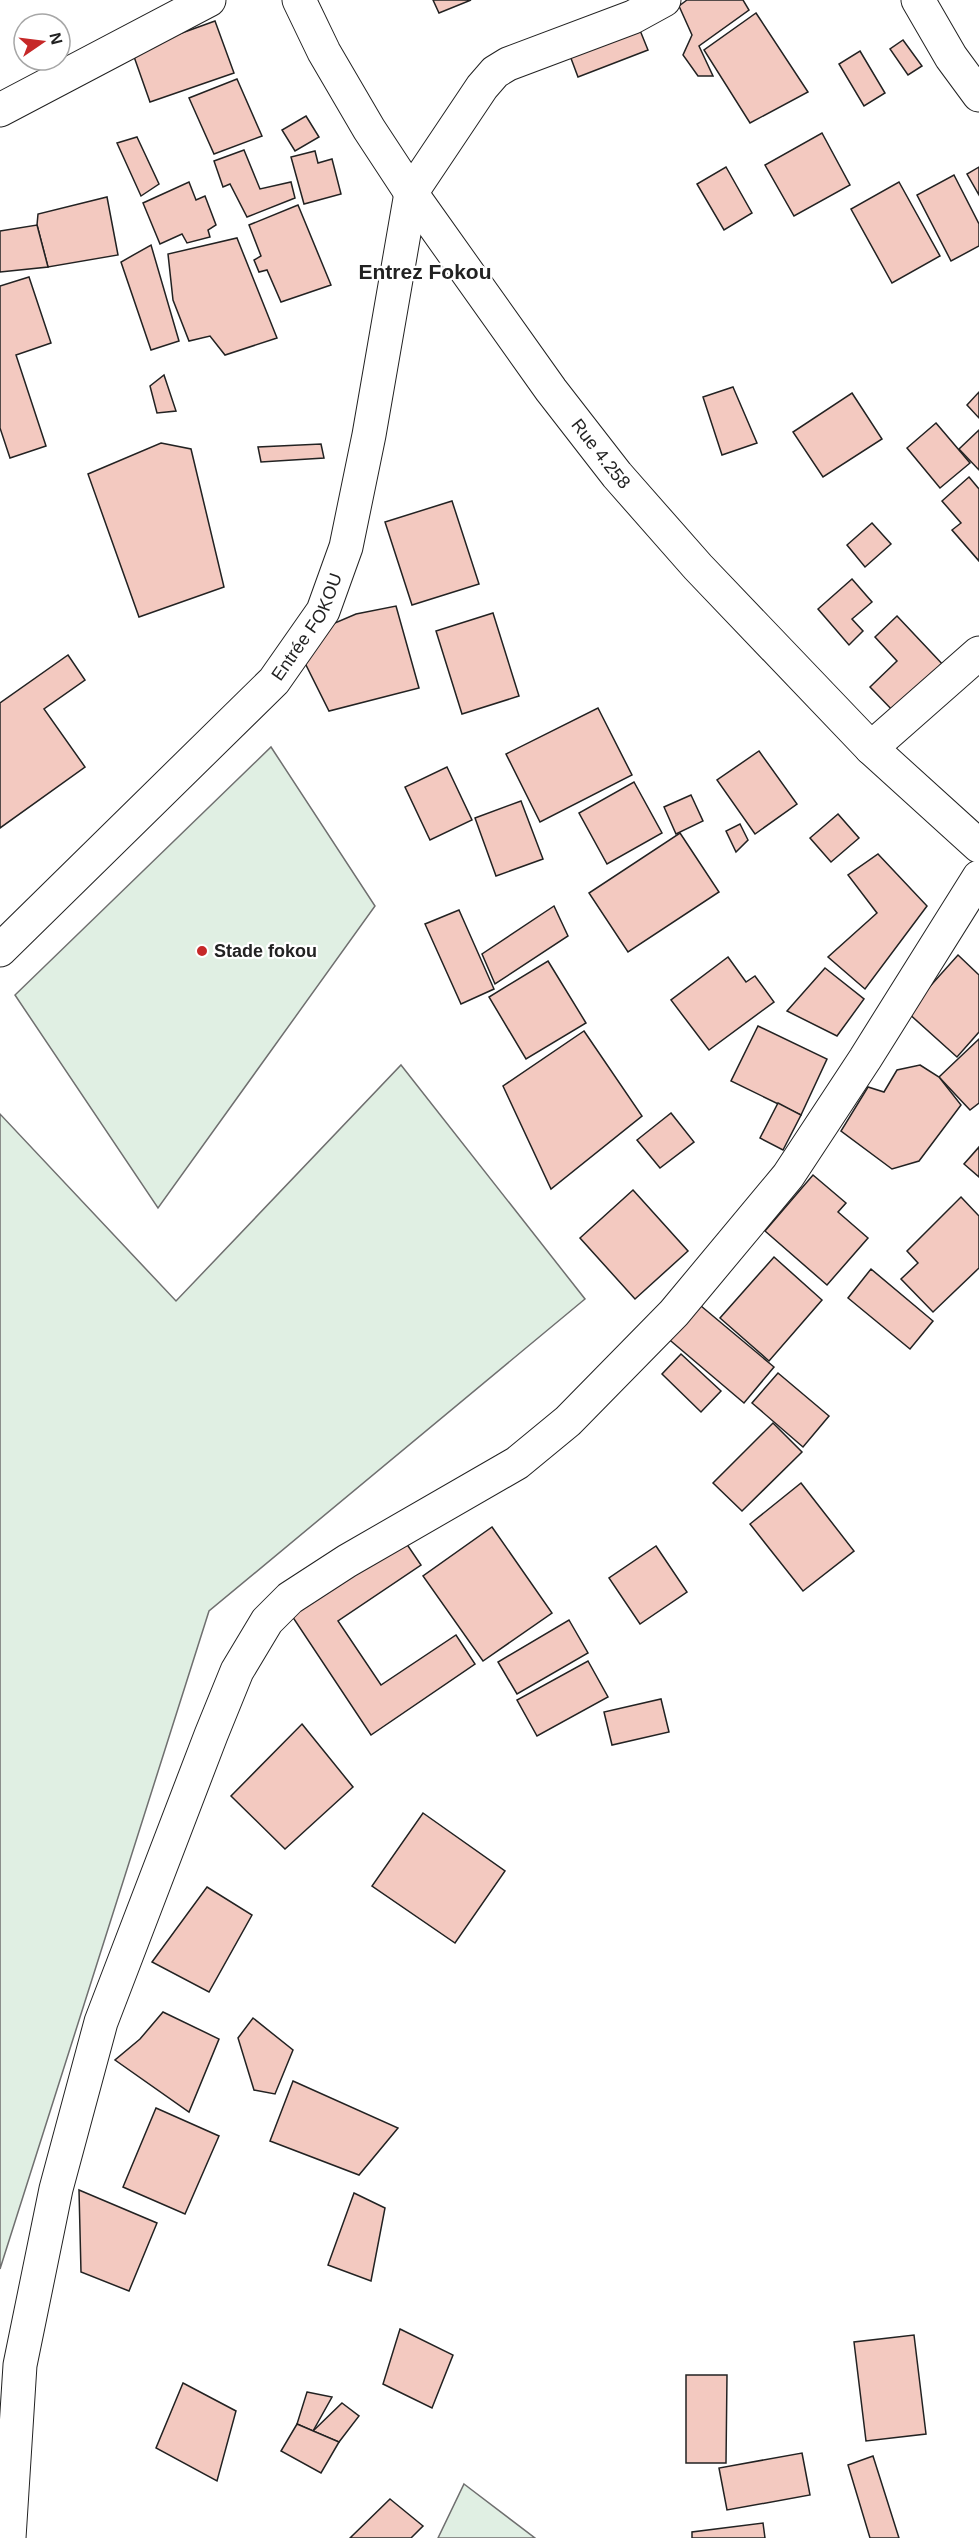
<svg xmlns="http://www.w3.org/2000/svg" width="979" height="2538" font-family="Arial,sans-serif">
<rect width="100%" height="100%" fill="#fff"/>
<g fill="#e0efe3" stroke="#6f6f6f" stroke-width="1.5">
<polygon points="271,747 375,906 158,1208 15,995"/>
<polygon points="401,1065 585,1299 209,1611 0,2269 0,1114 176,1301"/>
<polygon points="464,2484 535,2538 438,2538"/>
</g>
<g fill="#f3c9c0" stroke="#222" stroke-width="1.5">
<polygon points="433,0 471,0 439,13"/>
<polygon points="687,0 743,0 749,10 699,46 713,76 698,76 683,55 692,35 679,6"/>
<polygon points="756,13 808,92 750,123 704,50"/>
<polygon points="635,18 648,50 578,77 566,45"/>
<polygon points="215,21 234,73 150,102 132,51"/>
<polygon points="903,40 922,66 908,75 890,49"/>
<polygon points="860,51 885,93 864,106 839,64"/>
<polygon points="237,79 262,136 214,154 189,98"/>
<polygon points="306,116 319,137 295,151 282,130"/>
<polygon points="822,133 850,185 794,216 765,165"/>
<polygon points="137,137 159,184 141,196 117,143"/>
<polygon points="244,150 260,189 291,182 295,198 247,217 230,184 223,187 214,161"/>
<polygon points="315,151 318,163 332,159 341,194 304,204 291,157"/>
<polygon points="726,167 752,213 724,230 697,184"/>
<polygon points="979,167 979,195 967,174"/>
<polygon points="954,175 979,224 979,246 951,261 917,195"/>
<polygon points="189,182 196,200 205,196 216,225 208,230 210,237 187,243 182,234 160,244 143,203"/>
<polygon points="899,182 940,256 892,283 851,209"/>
<polygon points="107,197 118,255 48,267 37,225 38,214"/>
<polygon points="298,205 331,285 281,302 267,270 259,272 254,260 261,256 249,225"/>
<polygon points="37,225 48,267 0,272 0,231"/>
<polygon points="237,238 277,338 225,355 210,336 189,341 173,300 168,254"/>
<polygon points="151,245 179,341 151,350 121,262"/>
<polygon points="29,277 51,343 16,355 46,446 10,458 0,428 0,286"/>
<polygon points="164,375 176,411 157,413 150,386"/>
<polygon points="733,387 757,443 722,455 703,397"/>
<polygon points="979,392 979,418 967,405"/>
<polygon points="852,393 882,439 823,477 793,432"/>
<polygon points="936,423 970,463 940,488 907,448"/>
<polygon points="979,430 979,470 959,449"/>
<polygon points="161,443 191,449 224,587 139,617 88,474"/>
<polygon points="321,444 324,458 261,462 258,447"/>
<polygon points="969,477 979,489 979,561 952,530 961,523 942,501"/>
<polygon points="452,501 479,584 412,605 385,522"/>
<polygon points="872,523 891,544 865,567 847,545"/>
<polygon points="852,579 872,602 852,619 863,631 849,645 818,609"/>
<polygon points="396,606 419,688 329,711 301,655 316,631 356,614"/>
<polygon points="493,613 519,696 462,714 436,631"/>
<polygon points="897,616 946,668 897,715 870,687 897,661 875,637"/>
<polygon points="68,655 85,680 44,709 85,767 0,828 0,703"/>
<polygon points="598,708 632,775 540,822 506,754"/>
<polygon points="759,751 797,804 755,834 717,780"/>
<polygon points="447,767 472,820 430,840 405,787"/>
<polygon points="634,782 662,833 607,864 579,813"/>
<polygon points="691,795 703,821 676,834 664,807"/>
<polygon points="521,801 543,859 496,876 475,818"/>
<polygon points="838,814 859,838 831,862 810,838"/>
<polygon points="740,824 748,840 736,852 726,831"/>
<polygon points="680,833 719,892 628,952 589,893"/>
<polygon points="878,854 927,906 865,989 828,957 877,913 848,875"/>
<polygon points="554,906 568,936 495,984 482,954"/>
<polygon points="459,910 494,989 461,1004 425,924"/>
<polygon points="958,955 979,975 979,1032 957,1057 907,1012"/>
<polygon points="728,957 746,982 755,976 774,1002 709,1050 671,1000"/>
<polygon points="548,961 586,1023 526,1059 489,997"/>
<polygon points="825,968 864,999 837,1036 787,1011"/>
<polygon points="758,1026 827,1059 801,1115 731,1081"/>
<polygon points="584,1031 642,1116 551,1189 503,1086"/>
<polygon points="979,1039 979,1103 970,1110 939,1077"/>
<polygon points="920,1065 939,1077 961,1105 919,1161 892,1169 841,1131 868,1087 884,1092 897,1070"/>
<polygon points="778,1103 801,1115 783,1150 760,1138"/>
<polygon points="671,1113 694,1142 660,1168 637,1140"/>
<polygon points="979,1147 979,1177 964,1164"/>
<polygon points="813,1175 846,1203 838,1212 868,1238 827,1285 765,1231"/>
<polygon points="633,1190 688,1251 635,1299 580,1238"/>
<polygon points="961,1197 979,1216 979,1268 933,1312 901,1279 918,1263 907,1251"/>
<polygon points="774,1257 822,1300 769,1361 720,1318"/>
<polygon points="871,1269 933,1321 910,1349 848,1298"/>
<polygon points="695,1301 774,1367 744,1403 665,1336"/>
<polygon points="681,1354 721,1391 701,1412 662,1374"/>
<polygon points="778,1373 829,1416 803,1447 752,1403"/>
<polygon points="773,1423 802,1452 742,1511 713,1483"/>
<polygon points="801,1483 854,1551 803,1591 750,1524"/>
<polygon points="492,1527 552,1613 483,1661 423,1576"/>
<polygon points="404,1540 421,1565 338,1621 381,1685 456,1635 475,1664 371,1735 292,1616"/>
<polygon points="656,1546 687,1592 640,1624 609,1578"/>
<polygon points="569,1620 588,1653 517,1694 498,1662"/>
<polygon points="588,1661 608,1697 537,1736 517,1700"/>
<polygon points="661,1699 669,1732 612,1745 604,1712"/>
<polygon points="302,1724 353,1787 285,1849 231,1796"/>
<polygon points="423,1813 505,1871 455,1943 372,1886"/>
<polygon points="207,1887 252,1915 209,1992 152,1962"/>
<polygon points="163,2012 219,2039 189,2112 115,2060 140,2039"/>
<polygon points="253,2018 293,2050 275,2094 254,2090 238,2038"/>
<polygon points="293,2081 398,2128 359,2175 270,2141"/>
<polygon points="156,2108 219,2136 185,2214 123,2187"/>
<polygon points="79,2190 157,2223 129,2291 81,2272"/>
<polygon points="354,2193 385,2208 371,2281 328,2265"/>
<polygon points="400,2329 453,2355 432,2408 383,2384"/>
<polygon points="914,2335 926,2434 866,2441 854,2342"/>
<polygon points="686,2375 727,2375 726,2463 686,2463"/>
<polygon points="183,2383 236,2411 217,2481 156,2448"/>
<polygon points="307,2392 332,2397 313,2431 297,2424"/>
<polygon points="342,2403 359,2416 339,2442 313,2431"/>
<polygon points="297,2424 339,2442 321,2473 281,2451"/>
<polygon points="802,2453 810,2495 727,2510 719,2468"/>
<polygon points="873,2456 899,2538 870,2538 848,2465"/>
<polygon points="390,2499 423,2526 411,2538 350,2538"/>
<polygon points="763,2523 765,2538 692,2538 692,2532"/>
</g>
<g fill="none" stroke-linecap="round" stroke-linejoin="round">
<g stroke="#222" stroke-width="35">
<g id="minor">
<polyline points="918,0 951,57 979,95"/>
<polyline points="0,110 209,0"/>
<polyline points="871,748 979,653"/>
<path id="s1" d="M0 950 274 681 323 611 346 547 369 435 411 193 482 87 495 72 508 64 633 17 664 0"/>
<polyline points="9,2538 20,2365 56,2189 101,2022 211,1735 237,1671 267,1621 290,1598 347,1561 517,1463 568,1421 674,1313 788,1176 865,1059 979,877"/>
</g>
</g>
<g stroke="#222" stroke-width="35">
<g id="highway">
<path id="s2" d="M299 0 324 52 369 129 411 193 551 390 617 475 698 567 871 748 979 846"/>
</g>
</g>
<use href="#minor" stroke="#fff" stroke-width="33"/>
<use href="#highway" stroke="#fff" stroke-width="33"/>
</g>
<circle fill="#c62828" stroke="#fff" stroke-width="2" cx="202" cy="951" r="6"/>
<g text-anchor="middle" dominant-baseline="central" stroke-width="4.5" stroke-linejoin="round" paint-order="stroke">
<g font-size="18" fill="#222" stroke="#fff">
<text stroke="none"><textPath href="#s2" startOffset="546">Rue 4.258</textPath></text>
<text stroke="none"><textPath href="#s1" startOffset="448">Entrée FOKOU</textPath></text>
</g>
<g font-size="18" font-weight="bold" fill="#222" stroke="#fff" text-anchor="start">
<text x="214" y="951">Stade fokou</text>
</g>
<g font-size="21" font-weight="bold" fill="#222" stroke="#fff">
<text x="425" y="271">Entrez Fokou</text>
</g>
</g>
<g transform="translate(42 42) rotate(76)"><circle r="28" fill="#ffffff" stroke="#a7a7a7" stroke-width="1.5"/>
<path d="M0-4.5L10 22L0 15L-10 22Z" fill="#c62828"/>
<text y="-9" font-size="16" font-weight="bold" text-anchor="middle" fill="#222222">N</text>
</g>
</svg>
